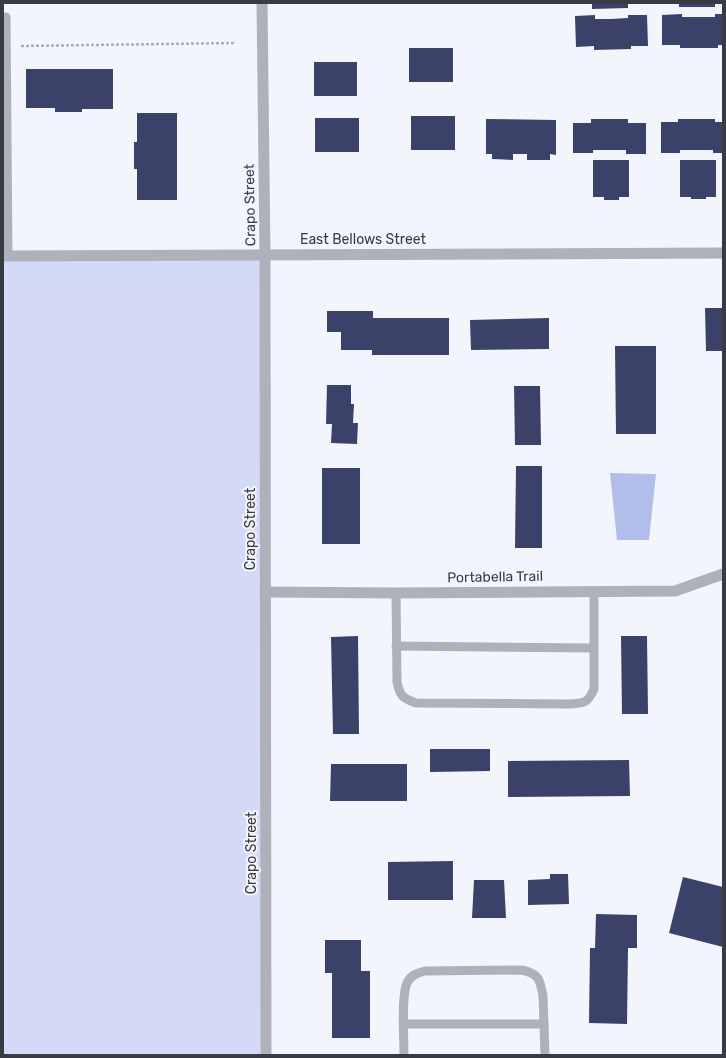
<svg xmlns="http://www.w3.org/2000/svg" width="726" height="1058" font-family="Rubik,sans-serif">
<rect width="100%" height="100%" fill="#f3f5fd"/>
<polygon fill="#d3daf7" points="265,254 266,1055 3,1055 3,256"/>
<polygon fill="#b1bdeb" points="610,473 656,474 649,540 617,540"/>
<g fill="#3a4269">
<polygon points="592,3 628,3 628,8 592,9"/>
<rect x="679" y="3" width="36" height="4"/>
<polygon points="682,14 682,17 715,17 715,14 723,14 723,45 718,45 718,48 680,48 680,45 662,45 662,15"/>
<polygon points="595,15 595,19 611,19 628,18 628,15 647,15 648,46 631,46 631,49 594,50 594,46 576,47 575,16"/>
<rect x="409" y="48" width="44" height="34"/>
<rect x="314" y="62" width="43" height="34"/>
<polygon points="26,69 113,69 113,109 82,109 82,112 55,112 55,108 26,108"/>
<polygon points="137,113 177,113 177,200 137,200 137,169 134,169 134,142 137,142"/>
<rect x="411" y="116" width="44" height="34"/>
<rect x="315" y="118" width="44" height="34"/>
<polygon points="486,119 556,120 556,155 550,154 550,160 527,160 527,154 513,154 513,160 492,159 492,154 486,154"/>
<polygon points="591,119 628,119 628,123 646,123 646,154 626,154 626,150 593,150 593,153 573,153 573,123 591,123"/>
<polygon points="678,119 715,119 715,122 723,122 723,153 713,153 713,150 680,150 680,153 661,153 661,122 678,122"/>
<polygon points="593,160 629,160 629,197 619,197 619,200 604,200 604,197 593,197"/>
<polygon points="680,160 716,160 716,197 706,197 706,199 691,199 691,197 680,197"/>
<polygon points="705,308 723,308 723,351 706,351"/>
<polygon points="327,311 373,311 373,318 449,318 449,355 372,355 372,350 341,350 341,332 327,332"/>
<polygon points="549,318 549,349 471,350 470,320"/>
<polygon points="615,346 656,346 656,434 616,434"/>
<polygon points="327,385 351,385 351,404 354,404 353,423 358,423 357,444 331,443 332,424 326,424"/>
<polygon points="514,386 540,386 541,445 515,445"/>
<polygon points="516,466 542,466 542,548 515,548"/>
<rect x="322" y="468" width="38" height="76"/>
<polygon points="358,636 359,734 333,734 331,637"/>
<polygon points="621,636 647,636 648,714 622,714"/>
<polygon points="430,749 490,749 490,771 430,772"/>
<polygon points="629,760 630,796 508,797 508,761"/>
<polygon points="331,764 407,764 407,801 330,801"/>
<polygon points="453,861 453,900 388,900 388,862"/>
<polygon points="550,874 568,874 569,904 528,905 528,880 550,879"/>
<polygon points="683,877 723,887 723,947 669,933"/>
<polygon points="474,880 504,880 506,918 472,918"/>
<polygon points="596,914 637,915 637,948 628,948 627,1024 589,1023 590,948 595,948"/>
<polygon points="325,940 361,940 361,971 370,971 370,1038 332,1038 332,973 325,973"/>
</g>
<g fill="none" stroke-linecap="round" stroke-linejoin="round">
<polyline stroke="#adafb6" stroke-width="2.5" stroke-dasharray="3 2" stroke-linecap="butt" points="21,46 234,43"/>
<g stroke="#aeb1b9" stroke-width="9">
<polyline points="6,17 8,256"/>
<path d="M396 593 397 682C400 696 402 698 416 703L567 704C583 703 587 705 594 689V591"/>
<polyline points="396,646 594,648"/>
<polyline points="404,1024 544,1024"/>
<path d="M404 1055C404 1039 401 996 407 983 411 975 417 973 425 971L522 970C539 974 540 979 543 996L545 1055"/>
</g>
<g stroke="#aeb1b9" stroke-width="11">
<polyline points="262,3 265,254 266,1055"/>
<polyline points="3,256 723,253"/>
<polyline points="265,592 396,593 675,591 723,574"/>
</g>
</g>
<g text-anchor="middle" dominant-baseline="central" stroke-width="4" stroke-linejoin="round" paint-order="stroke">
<g font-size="14" fill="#393b42" stroke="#f3f5fd">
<text transform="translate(250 205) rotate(-91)">Crapo Street</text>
<text x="363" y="239">East Bellows Street</text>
<text transform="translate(250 529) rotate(-90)">Crapo Street</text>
<text transform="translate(495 577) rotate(-1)">Portabella Trail</text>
<text transform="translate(251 853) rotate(-90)">Crapo Street</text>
</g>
</g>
<rect width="726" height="1058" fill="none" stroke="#393b42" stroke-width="8"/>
</svg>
